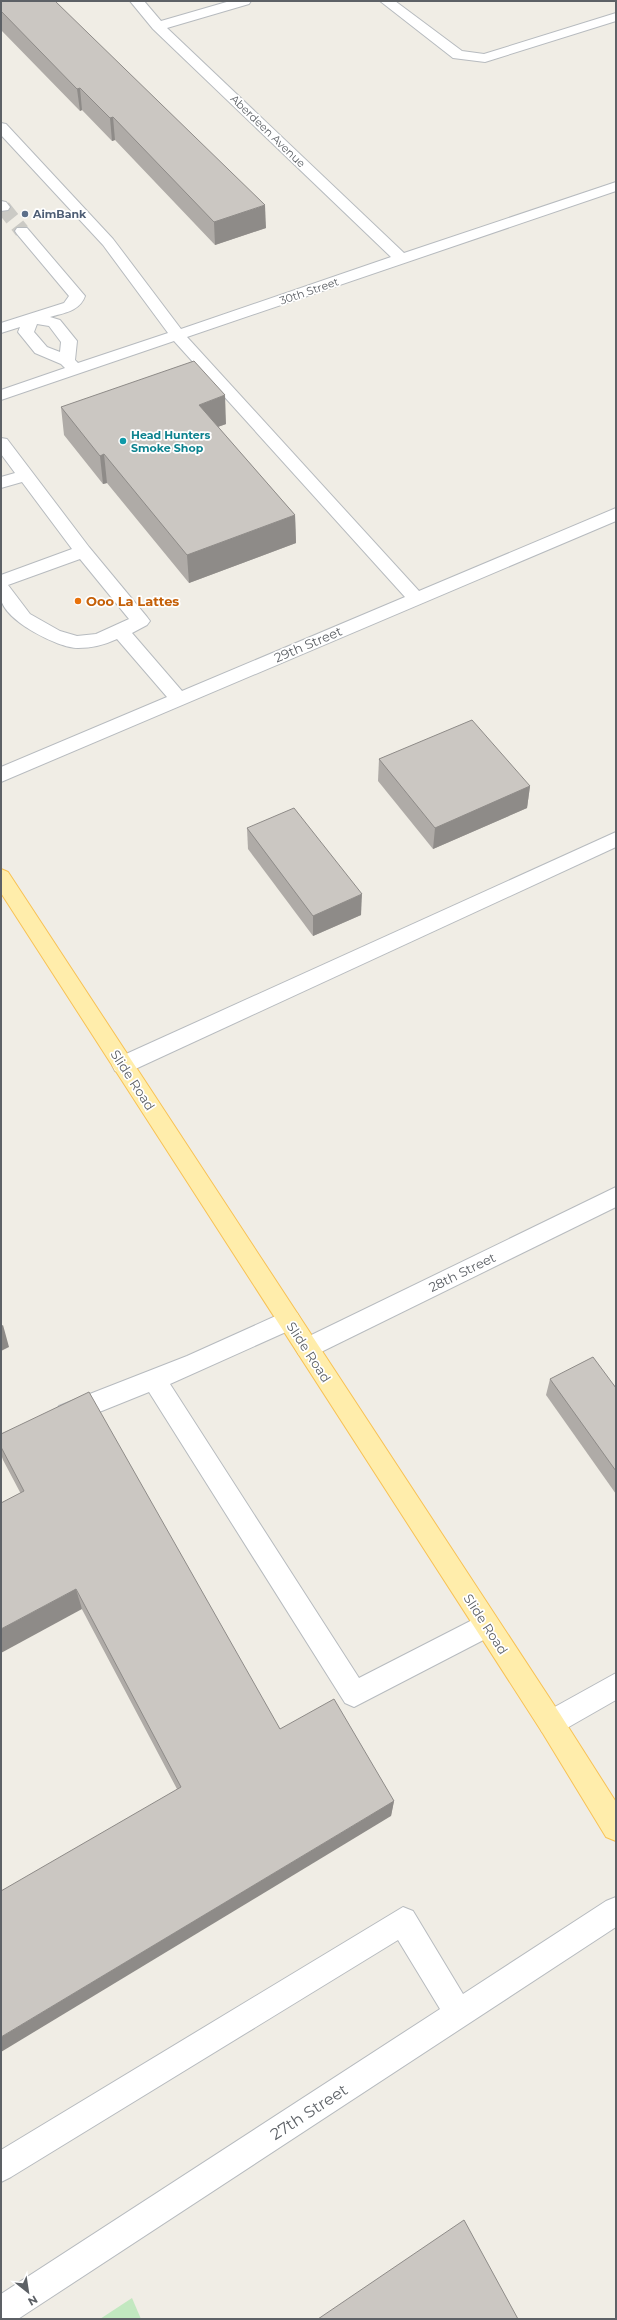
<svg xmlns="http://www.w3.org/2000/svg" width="617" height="2320" font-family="Montserrat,sans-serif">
<rect width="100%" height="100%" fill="#f0ede5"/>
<polygon fill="#c2e8c0" points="132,2298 141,2319 100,2319"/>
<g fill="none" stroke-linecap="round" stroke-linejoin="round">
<polyline stroke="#cbcac5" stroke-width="15" stroke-dasharray="15 8" stroke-linecap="butt" points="3,207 22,231"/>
<g stroke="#b7bbbf" stroke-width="2">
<g id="minor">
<path d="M130 1H144L161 21 230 1H251L249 4 167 28 404 253 616 182V191L187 337 419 591 616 508V521L1 782V767L167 697 117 639C104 645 92 648 78 648 58 648 5 621 1 599 0 592 1 582 1 575L72 549 22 482 1 488V477L15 473 1 454V438L7 439 89 547 147 617 150 621 147 625 132 633 182 691 405 597 174 341 1 400V390L65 368 61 364 35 353 18 332 20 327 1 333V323L64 303 69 296 17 234 15 231 17 228H27L85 296C80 311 64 313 50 317L60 320 77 341 75 360 78 363 168 333 103 245 1 135V123L6 124 113 239 181 329 391 257 153 29ZM37 324 49 326 61 342 60 352 47 347 34 332ZM80 559 129 619 96 634 77 636 60 631 30 614 8 585Z"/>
<polygon points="380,1 395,1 462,51 484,54 616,13 616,21 485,62 453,58"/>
<polygon points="1,201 6,202 10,207 8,210 1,211"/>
<polygon points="616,832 616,847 131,1071 123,1074 115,1071 112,1065 115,1059"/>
<polygon points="616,1187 616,1207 315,1355 307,1358 299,1355 295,1348 299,1341"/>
<polygon points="289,1310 297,1313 301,1320 297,1327 170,1384 359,1678 486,1613 495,1616 499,1625 495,1634 354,1707 345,1703 149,1392 67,1425 59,1422 55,1414 59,1406 187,1356"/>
<polygon points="616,1673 616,1700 560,1732 551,1736 542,1732 538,1723 542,1714"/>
<polygon points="616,1897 616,1927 18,2319 1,2319 1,2294 440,2009 398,1940 11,2177 1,2182 1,2150 403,1907 413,1911 463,1994 606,1901"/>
</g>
</g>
<g stroke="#f8c255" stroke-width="2">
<polygon id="major" points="1,869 8,872 560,1714 616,1802 616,1841 606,1837 542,1732 1,893"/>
</g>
<use href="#minor" fill="#fff" fill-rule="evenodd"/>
<use href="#major" fill="#ffedab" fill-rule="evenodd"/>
</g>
<g fill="#afaba7">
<polygon points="1,1 266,228 215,245 115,140 112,141 82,110 80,111 1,30"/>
<polygon points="61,407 226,424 218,427 295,515 296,543 189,583 107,483 103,484 64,435"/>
<polygon points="379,759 530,786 527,808 433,849 378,781"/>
<polygon points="247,828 361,915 313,936 248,849"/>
<polygon points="550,1379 616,1388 616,1494 546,1395"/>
<polygon points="1,1434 280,1729 394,1801 391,1816 177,1789 3,1460 1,1454"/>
</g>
<g fill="#8e8b88">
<polygon points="80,88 82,110 80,111 77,89"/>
<polygon points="113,117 115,140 112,141 110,118"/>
<polygon points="265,205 266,228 215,245 214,222"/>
<polygon points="225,395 226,424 200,433 199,405"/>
<polygon points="104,454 107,483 103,484 100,456"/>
<polygon points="295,515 296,543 189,583 187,555"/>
<polygon points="530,786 527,808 433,849 435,828"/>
<polygon points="362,894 361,915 313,936 313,916"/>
<polygon points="3,1325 9,1347 1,1351 1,1326"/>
<polygon points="76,1589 82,1609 1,1653 1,1629"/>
<polygon points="394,1801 391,1816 1,2052 1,2037"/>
</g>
<g fill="#cbc7c2" stroke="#8e8b88">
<polygon points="1,1 55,1 265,205 214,222 113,117 110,118 80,88 77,89 1,11"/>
<polygon points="194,361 225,395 199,405 295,515 187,555 104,454 100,456 61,407"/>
<polygon points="472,720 530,786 435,828 379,759"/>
<polygon points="294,808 362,894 313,916 247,828"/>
<polygon points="593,1357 616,1388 616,1471 550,1379"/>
<polygon points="89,1392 280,1729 334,1699 394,1801 1,2037 1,1891 181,1787 76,1589 1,1629 1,1503 24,1491 1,1447 1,1434"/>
<polygon points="464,2220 518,2319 318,2319"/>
</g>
<circle fill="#5c6f8a" stroke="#fff" stroke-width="1.5" cx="25" cy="214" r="4"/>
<circle fill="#0f9aa8" stroke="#fff" stroke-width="1.5" cx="123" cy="441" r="4"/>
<circle fill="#e8710a" stroke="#fff" stroke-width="1.5" cx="78" cy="601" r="4"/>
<g text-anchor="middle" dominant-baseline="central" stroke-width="3.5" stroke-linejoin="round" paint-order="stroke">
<g font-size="11" fill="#5d6166" stroke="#fff">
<text transform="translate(268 131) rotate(44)">Aberdeen Avenue</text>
<text transform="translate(309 291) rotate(-19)">30th Street</text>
</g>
<g font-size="11" font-weight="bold" fill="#4e5e75" stroke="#fff" text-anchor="start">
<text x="33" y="214">AimBank</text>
</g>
<g font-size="11" font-weight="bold" fill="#0d838f" stroke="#fff" text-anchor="start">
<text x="131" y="435">Head Hunters<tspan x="131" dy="13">Smoke Shop</tspan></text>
</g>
<g font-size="13" font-weight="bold" fill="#c56008" stroke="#fff" text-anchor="start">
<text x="86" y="601">Ooo La Lattes</text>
</g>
<g font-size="13" fill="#5d6166" stroke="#fff">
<text transform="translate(308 644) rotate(-23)">29th Street</text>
<text transform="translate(133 1080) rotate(57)">Slide Road</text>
<text transform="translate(462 1272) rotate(-26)">28th Street</text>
<text transform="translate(309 1352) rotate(57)">Slide Road</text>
<text transform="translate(486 1624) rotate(57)">Slide Road</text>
</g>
<g font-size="16" fill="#5d6166" stroke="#fff">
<text transform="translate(309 2112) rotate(-33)">27th Street</text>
</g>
</g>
<rect width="617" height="2320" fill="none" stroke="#5d6166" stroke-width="4"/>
<g transform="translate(28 2292) rotate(150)" stroke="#ffffff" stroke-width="3" paint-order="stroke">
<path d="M0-3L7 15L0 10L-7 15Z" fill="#5d6166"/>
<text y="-6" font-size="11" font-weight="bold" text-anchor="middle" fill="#5d6166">N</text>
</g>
</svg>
